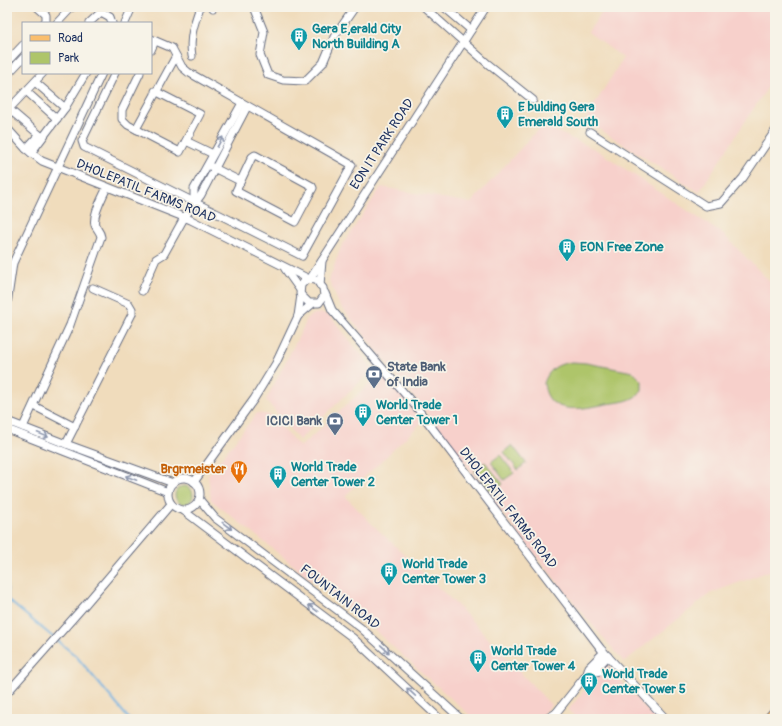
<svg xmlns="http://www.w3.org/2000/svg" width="782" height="726" font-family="Pangolin,sans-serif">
<rect width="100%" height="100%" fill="#f7f3e8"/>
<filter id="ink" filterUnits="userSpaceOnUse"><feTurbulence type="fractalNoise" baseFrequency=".025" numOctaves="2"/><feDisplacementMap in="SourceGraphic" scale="8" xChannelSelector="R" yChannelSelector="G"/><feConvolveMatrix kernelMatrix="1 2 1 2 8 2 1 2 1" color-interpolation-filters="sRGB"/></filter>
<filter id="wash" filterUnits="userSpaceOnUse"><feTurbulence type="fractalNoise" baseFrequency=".012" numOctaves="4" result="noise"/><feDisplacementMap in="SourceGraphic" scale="16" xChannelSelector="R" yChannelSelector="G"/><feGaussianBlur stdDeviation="0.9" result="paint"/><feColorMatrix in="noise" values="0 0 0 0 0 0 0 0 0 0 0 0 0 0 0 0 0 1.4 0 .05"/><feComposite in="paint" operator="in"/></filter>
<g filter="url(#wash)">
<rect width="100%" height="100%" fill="#f0dcbc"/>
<g fill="#f7d0cb">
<polygon points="606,7 775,7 775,76 699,192 585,120 623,58 588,32"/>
<polygon points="542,125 597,150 724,235 775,287 775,569 711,593 624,662 588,620 519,535 427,413 339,304 329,280 341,247 381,187 471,203"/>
<polygon points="323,313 331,317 373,369 299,440 266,400 305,324 306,318 314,314"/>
<polygon points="384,371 422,422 345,496 370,522 459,607 551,705 538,719 474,719 365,622 211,500 208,475 257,413 270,415 300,447"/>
<polygon points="606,664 655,719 577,719 568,710"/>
</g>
<g fill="#aec56a" stroke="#647a64">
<path d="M572 362 586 363 633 372 642 381V390C634 402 619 402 606 404 583 409 547 417 544 383 549 369 557 364 572 362Z"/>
<polygon points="512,445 526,463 518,470 504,452"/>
<polygon points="500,455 514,473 504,480 491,462"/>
<polygon points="485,462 503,484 492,493 474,471"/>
<circle cx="184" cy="495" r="9"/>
</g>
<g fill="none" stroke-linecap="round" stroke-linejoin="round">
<polyline stroke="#69addf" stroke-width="2" points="7,585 8,600 76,656 129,719"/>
</g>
</g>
<g filter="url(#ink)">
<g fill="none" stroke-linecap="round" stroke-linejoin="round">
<g stroke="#666c7f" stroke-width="9">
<g id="minor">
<polyline points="37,7 46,15 46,21 44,23"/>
<polyline points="254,7 264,32 260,55 268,75 283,80 305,81 323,63 334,37 355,7"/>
<polyline points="424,7 488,64 533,100"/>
<polyline points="444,7 471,30"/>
<polyline points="7,8 8,7"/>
<polyline points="213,8 214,7"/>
<polyline points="57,23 72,7"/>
<polyline points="89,23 101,12 110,17 112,23"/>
<polyline points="125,23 132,7"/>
<polyline points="151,50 155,41"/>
<path d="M192 56C189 38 194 24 200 7"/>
<polyline points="7,62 23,45"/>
<polyline points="115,73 82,141 84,147 302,256 352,165 188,72 182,67 172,48 151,39"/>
<polyline points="140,73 122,110 122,119 128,125 180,152 200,114 155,91"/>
<polyline points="7,75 23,58"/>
<polyline points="35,82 65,108"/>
<polyline points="26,91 57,119"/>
<polyline points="7,128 26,149 42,161 191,220 309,279"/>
<polyline points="136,129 176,56"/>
<polyline points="590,132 706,206 721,203 743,178 775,131"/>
<polyline points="42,137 9,109 43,73"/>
<polyline points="186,141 213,154"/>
<polyline points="26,149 36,138 40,139"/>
<polyline points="31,153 65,108 86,73"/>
<polygon points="255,155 312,186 313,188 295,222 236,191 252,157"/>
<polyline points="212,167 240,181"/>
<polyline points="194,202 194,189 242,103"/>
<polyline points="285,269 300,290"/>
<polygon points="307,279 316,280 323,288 324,296 319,303 309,303 300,294 301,285"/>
<polyline points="310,279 486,7"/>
<polyline points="320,285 322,261"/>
<polyline points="142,291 156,259 164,254 184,218 201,195 247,107"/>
<polyline points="325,293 332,310 417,408 601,649 666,719"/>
<polyline points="7,304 13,263 102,73"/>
<polyline points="298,316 312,304"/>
<polyline points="34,406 75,427"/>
<polyline points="7,421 66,444 173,483"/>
<path d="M23 427 70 325 101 237C100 231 97 230 95 225 92 215 103 197 107 187"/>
<polyline points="7,429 168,492"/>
<polyline points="66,444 132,314 132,309 129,304 93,288"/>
<circle cx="184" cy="494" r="16"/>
<polyline points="194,482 254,399 276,363 298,316 301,295"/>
<polyline points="199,499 215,518 361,628 461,719"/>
<polyline points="184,511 353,638 440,719"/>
<polyline points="593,672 608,656"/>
<polyline points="587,674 600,671 623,673"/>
<polyline points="7,693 84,606 171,504"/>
<polyline points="546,719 556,713"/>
<polyline points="554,719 556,713 587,674 589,667 604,652"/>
</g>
</g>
<g stroke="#666c7f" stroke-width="11">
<polyline id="major" points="768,719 775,711"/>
</g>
<use href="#minor" stroke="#fff" stroke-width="7"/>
<use href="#major" stroke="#fabe6d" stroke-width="9"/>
</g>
<defs><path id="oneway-shaft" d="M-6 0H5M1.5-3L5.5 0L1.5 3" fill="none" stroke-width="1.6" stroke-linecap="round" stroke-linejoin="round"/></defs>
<g stroke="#8d97ae">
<use href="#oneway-shaft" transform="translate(220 142) rotate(-61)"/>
<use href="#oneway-shaft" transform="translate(43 435) rotate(22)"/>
<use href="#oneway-shaft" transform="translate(131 478) rotate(-159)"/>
<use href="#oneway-shaft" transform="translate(227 526) rotate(37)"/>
<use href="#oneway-shaft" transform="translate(313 608) rotate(-143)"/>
<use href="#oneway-shaft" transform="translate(385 649) rotate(43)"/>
<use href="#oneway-shaft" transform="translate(411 692) rotate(-137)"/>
</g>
</g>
<defs>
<g id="building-pin" transform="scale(0.9)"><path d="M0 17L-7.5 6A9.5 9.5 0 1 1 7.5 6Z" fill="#0f9aa8" stroke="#f7f3e8"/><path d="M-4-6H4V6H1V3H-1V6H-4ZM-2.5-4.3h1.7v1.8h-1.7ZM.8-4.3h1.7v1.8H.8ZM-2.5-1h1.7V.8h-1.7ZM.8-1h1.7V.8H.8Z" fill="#fff"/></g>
<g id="bank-pin" transform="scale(0.9)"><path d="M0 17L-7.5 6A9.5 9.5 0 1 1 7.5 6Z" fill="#5c6f8a" stroke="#f7f3e8"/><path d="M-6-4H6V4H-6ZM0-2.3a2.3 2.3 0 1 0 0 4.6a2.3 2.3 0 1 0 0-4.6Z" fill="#fff"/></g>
<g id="restaurant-pin" transform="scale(0.9)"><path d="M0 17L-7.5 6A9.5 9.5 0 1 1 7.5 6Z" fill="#e8710a" stroke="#f7f3e8"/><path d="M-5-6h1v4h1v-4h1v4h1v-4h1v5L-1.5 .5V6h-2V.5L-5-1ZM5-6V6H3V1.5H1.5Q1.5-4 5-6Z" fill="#fff"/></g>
</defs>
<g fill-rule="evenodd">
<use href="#building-pin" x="299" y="36"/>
<use href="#building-pin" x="505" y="114"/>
<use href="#building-pin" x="567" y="247"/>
<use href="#bank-pin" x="374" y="374"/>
<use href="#building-pin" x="363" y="412"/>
<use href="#bank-pin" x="335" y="421"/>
<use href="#restaurant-pin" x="239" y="469"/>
<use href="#building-pin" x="278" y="474"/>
<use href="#building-pin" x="389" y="571"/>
<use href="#building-pin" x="478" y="658"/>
<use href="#building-pin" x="589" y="681"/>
</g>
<g text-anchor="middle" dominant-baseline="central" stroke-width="3.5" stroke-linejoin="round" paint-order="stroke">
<g font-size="13" font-weight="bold" fill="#0d838f" stroke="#f7f3e8" text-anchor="start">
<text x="312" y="29">Gera E,erald City<tspan x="312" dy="15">North Building A</tspan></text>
<text x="518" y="107">E bulding Gera<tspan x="518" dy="15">Emerald South</tspan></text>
<text x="580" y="247">EON Free Zone</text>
<text x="376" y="405">World Trade<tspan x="376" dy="15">Center Tower 1</tspan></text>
<text x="291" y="467">World Trade<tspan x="291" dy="15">Center Tower 2</tspan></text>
<text x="402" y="564">World Trade<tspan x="402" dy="15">Center Tower 3</tspan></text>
<text x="491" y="651">World Trade<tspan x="491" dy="15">Center Tower 4</tspan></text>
<text x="602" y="674">World Trade<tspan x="602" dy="15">Center Tower 5</tspan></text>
</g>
<g font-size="13" fill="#1b2f5e" stroke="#f7f3e8">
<text transform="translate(382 144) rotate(-57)">EON IT PARK ROAD</text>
<text transform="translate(146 191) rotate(22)">DHOLEPATIL FARMS ROAD</text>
<text transform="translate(508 508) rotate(52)">DHOLEPATIL FARMS ROAD</text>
<text transform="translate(340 597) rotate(38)">FOUNTAIN ROAD</text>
</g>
<g font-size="13" font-weight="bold" fill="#4e5e75" stroke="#f7f3e8" text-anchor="start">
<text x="387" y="367">State Bank<tspan x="387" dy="15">of India</tspan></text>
<text x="322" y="421" text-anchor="end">ICICI Bank</text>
</g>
<g font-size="13" font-weight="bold" fill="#c56008" stroke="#f7f3e8" text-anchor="end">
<text x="226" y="469">Brgrmeister</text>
</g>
</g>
<rect width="782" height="726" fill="none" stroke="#f7f3e8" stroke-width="24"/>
<rect x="22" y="22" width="130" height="52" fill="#f7f3e8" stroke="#9fa5b1"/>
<rect x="30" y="35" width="20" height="6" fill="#fabe6d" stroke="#9fa5b1"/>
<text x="58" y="42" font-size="12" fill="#1b2f5e">Road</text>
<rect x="30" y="52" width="20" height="12" fill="#aec56a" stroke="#9fa5b1"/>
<text x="58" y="62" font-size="12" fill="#1b2f5e">Park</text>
</svg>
